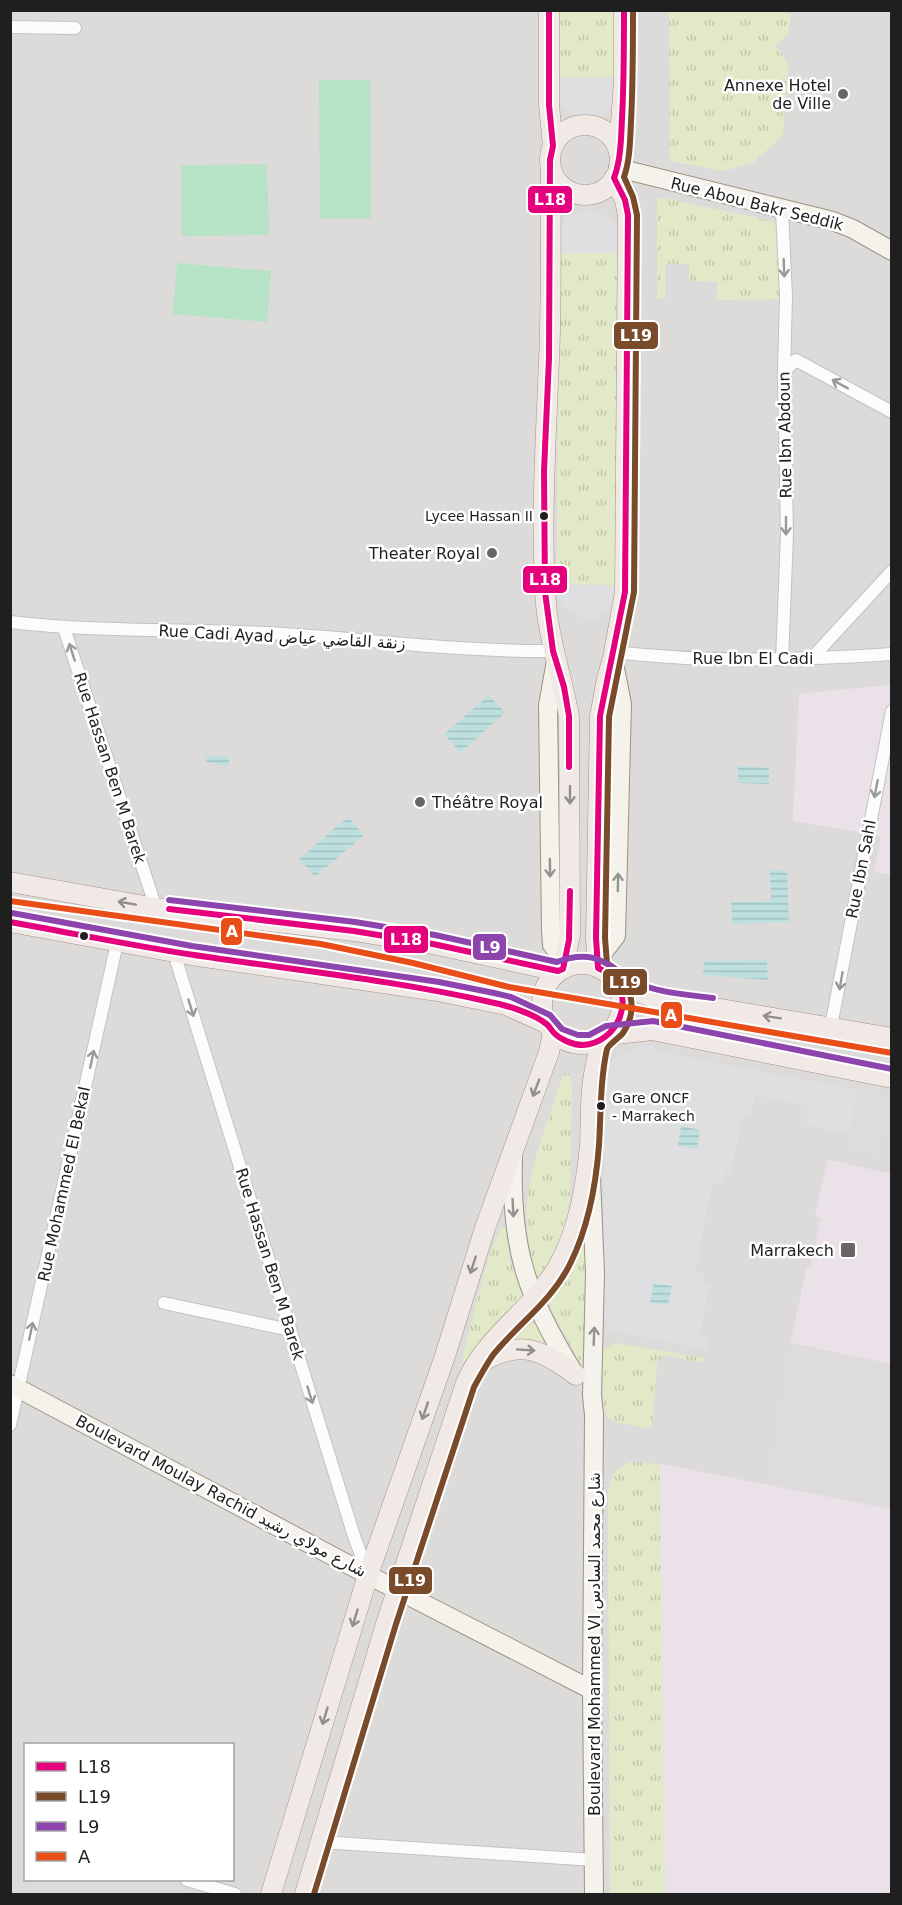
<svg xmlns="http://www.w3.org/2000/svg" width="902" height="1905" font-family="'DejaVu Sans',Cairo,sans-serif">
<defs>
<pattern id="grass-tufts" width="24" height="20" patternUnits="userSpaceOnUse" patternTransform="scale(1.5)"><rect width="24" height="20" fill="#e1e9c8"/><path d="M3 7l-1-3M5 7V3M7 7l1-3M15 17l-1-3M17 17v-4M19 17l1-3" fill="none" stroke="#c1c7ab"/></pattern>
<pattern id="water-rules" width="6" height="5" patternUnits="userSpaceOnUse" patternTransform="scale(1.5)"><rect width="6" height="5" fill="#bde0df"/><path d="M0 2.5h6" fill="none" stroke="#a2c0bf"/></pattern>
</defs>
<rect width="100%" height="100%" fill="#eeebe8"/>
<path fill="#dddbda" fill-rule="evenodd" d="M11 11H891V685L800 694 793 820 881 836 875 871 892 875 891 1174 828 1160 816 1216 821 1218 811 1267H807L791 1342 891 1364V1509L660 1464 665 1894H11ZM26 1744H232V1880H26Z"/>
<g fill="#ebe1e8">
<polygon points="891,685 891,875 874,872 881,836 793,821 799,694"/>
<polygon points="827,1160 891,1174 891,1364 791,1343 808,1266 811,1267 821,1218 815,1216"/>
<polygon points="660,1464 891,1509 891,1894 665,1894"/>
</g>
<g fill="url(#grass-tufts)">
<polygon points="773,10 791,14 788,35 775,45 788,63 783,135 753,163 723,171 670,161 669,11"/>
<rect x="556" y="11" width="64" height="67"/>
<polygon points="657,197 773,221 778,228 779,299 717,300 717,282 689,281 689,264 665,264 665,299 657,299"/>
<polygon points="558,253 621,253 620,586 557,584"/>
<path d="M568 1070 572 1086 570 1201 559 1247 540 1280 537 1279C516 1214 530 1170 552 1108 556 1097 560 1078 568 1070Z"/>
<path d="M503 1227 506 1229 509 1258 524 1298 467 1362 463 1361 462 1359C468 1338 491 1235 503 1227Z"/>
<polygon points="585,1243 587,1245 584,1371 551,1309 550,1302 564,1283 581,1246"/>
<polygon points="535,1323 543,1339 542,1346 512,1342 528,1326"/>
<polygon points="616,1343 704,1358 703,1363 664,1355 657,1361 653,1419 652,1425 648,1428 619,1423 608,1418 604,1407 602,1356 604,1349"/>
<path d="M630 1462 660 1464 665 1894H610L608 1496C610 1475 613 1472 630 1462Z"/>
</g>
<g fill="#b6e2c5">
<polygon points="319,80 370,80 371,218 320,218"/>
<polygon points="267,164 269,235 182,236 181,165"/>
<polygon points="177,263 271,271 267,322 173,314"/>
</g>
<g fill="#dedcdb">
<polygon points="858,1090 890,1097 879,1155 846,1149"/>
<polygon points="791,1343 891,1364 891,1509 768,1485"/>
</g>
<g fill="#dfdfe2">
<polygon points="556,78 620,78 613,108 602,116 590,120 578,117 565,109 559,99"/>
<polygon points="586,210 602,213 616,224 619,229 621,253 558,253 558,234 561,226 571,216"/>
<polygon points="557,584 600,585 620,586 615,606 596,618 585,619 565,608 559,600 557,592"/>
<polygon points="643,1045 654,1046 654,1051 858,1090 849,1134 806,1125 809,1106 755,1095 751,1115 743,1114 731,1172 725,1171 722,1184 712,1182 695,1272 704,1274 702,1284 709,1285 700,1334 708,1336 706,1349 614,1331 608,1327 604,1320 604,1075 613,1059"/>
</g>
<g fill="url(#water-rules)">
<polygon points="489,695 505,713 460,753 444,734"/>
<polygon points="207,755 230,757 228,767 205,761"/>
<polygon points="738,766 769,768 769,784 738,783"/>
<polygon points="348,817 364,835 315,877 299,859"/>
<polygon points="770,870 787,870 789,922 732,924 731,902 771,901"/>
<polygon points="767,960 768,980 703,975 704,961"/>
<polygon points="681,1126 700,1130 697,1149 678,1145"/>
<polygon points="654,1283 672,1286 668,1305 650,1302"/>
</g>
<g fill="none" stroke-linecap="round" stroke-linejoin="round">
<g stroke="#c3c2c0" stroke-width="14">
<g id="street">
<polyline points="10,27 75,28"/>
<polyline points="782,209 786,297 784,371 787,535 782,660"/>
<polyline points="784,371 796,360 892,412"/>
<path d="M10 622C95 632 181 629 266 633 362 638 457 652 553 651"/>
<polyline points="64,628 156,908"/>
<path d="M614 652C707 663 799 660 892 654"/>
<polyline points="811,659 892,571"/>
<polyline points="174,953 353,1533 368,1575"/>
<polyline points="831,1026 892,711"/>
<polyline points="164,1303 290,1330"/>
<polyline points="10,1425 117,943"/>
<polyline points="321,1842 594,1860"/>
<polyline points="187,1880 235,1894"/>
</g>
</g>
<g stroke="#989481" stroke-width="20">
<g id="secondary">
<polyline points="618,168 833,221 853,229 892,251"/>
<polyline points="556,661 548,705 551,930 552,945 566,961"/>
<polyline points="598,959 616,936 622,704 613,658"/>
<path d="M513 1158C510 1252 528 1297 575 1375"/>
<polyline points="591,1177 595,1273 592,1395 594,1415 592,1690 594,1894"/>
<polyline points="10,1384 368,1575 592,1690"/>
</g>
</g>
<g stroke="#a39385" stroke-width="21">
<g id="primary">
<polyline points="549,10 549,105 553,146"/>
<circle cx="585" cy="160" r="35"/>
<polyline points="619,152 624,80 624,10"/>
<path d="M551 169C550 233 552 296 549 360 546 437 541 514 545 591 547 634 561 674 569 716L570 935 563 969"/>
<polyline points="10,882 156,908 354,931 433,944 558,971"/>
<polyline points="10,922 191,955 438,991 506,1005 546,1023"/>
<circle cx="582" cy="1004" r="40"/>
<polyline points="598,968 596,938 600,716 607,679 613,658 625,592 628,215 625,200 614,178"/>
<polyline points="610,975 628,988 655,998 892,1038"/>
<polyline points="608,1035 652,1030 892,1078"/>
<path d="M478 1364C519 1339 540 1348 576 1375"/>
<polyline points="271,1894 368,1575 445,1356 485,1228 549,1052 553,1032"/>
<path d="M305 1894 387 1621 466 1383C487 1334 534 1310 559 1265 579 1229 586 1186 590 1145 591 1124 590 1102 593 1081 595 1067 598 1054 601 1040"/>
</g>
</g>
<use href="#street" stroke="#fcfcfc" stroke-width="12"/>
<use href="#secondary" stroke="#f4f2eb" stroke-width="18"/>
<use href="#primary" stroke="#f1e9e5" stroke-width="20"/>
<g stroke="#fff" stroke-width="10">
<g id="bus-1">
<polyline points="549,10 549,105 553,146 550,160 549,358 544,471 545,592 553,651 564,687 569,716 569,767"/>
<polyline points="169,909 354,931 433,944 558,971 563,969 569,940 570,891"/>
<path d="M10 922C72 933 133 946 194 955 293 970 393 980 490 1002 506 1005 532 1013 545 1023 549 1025 551 1030 554 1033 561 1040 573 1045 583 1045 617 1043 637 999 610 975 607 972 602 970 598 968L596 938 600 716 625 592 628 215 625 200 614 178C621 159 621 139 622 118 624 82 624 46 624 10"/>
</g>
</g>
<g stroke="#fff" stroke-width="10">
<path id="bus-2" d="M314 1894 396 1624 474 1387C480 1376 486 1365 493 1355 518 1324 552 1301 570 1264 588 1228 596 1185 599 1145 601 1113 600 1081 607 1049 610 1043 618 1039 623 1033 640 1008 630 978 607 963L605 938 609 717 634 592 637 215 633 197 624 177C630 160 630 141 631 122 633 85 633 48 633 10"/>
</g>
<g stroke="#fff" stroke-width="10">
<g id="bus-3">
<path d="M169 900 355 922 435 935 557 962C602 945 611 973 648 987 668 994 692 995 713 998"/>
<polyline points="12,913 192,946 439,982 494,993 511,997 550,1015 562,1029 578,1035 589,1035 606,1026 653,1021 892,1069"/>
</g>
</g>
<g stroke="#fff" stroke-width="10">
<polyline id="bus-4" points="10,901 321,944 413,963 509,987 892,1053"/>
</g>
<use href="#bus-1" stroke="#e5007d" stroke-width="6"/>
<use href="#bus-2" stroke="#7a4b2a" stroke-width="6"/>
<use href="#bus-3" stroke="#8e44ad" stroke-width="6"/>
<use href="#bus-4" stroke="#e94e19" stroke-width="6"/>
</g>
<defs><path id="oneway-shaft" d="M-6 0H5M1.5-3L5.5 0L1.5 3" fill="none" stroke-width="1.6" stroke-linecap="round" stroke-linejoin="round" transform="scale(1.5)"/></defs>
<g stroke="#999">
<use href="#oneway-shaft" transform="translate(784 268) rotate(88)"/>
<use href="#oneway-shaft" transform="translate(840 384) rotate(-151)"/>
<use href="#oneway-shaft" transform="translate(786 526) rotate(90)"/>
<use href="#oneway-shaft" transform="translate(72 652) rotate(-108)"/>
<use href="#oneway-shaft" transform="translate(876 789) rotate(101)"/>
<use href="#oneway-shaft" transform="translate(841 981) rotate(100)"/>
<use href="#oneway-shaft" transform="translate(191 1008) rotate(73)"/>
<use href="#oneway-shaft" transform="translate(92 1059) rotate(-78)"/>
<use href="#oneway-shaft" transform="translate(31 1331) rotate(-78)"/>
<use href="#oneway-shaft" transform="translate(310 1395) rotate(73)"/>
</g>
<g stroke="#928e8c">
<use href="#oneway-shaft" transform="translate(570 795) rotate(90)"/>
<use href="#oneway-shaft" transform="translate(127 903) rotate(-170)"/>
<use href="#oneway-shaft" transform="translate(772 1017) rotate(-171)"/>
<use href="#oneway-shaft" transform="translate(536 1088) rotate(111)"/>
<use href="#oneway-shaft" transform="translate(473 1265) rotate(108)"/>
<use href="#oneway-shaft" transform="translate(526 1350) rotate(4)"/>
<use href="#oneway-shaft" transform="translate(425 1411) rotate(109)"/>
<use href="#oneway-shaft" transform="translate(355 1618) rotate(107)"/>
<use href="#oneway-shaft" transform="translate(325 1716) rotate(107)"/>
</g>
<g stroke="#94938f">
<use href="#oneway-shaft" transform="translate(550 868) rotate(89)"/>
<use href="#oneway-shaft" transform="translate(618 882) rotate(-89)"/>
<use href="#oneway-shaft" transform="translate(513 1208) rotate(87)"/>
<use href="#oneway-shaft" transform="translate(594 1336) rotate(-88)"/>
</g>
<g fill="#676665" stroke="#fff" stroke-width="2">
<circle cx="843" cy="94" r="6"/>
<circle cx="492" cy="553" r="6"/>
<circle cx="420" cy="802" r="6"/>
<rect x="840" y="1242" width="16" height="16" rx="3"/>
</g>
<g fill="#1f1f1f" stroke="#fff" stroke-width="2">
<circle cx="544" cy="516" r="5"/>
<circle cx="84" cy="936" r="5"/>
<circle cx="601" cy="1106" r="5"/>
</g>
<g text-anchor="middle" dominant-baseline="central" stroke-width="5" stroke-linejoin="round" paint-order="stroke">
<g font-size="14" fill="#1f1f1f" stroke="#fff" text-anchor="end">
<text x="533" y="516">Lycee Hassan II</text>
<text x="612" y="1098" text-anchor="start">Gare ONCF<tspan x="612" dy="18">- Marrakech</tspan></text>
</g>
<g font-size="16" fill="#1f1f1f" stroke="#fff" text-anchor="end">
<text x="831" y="85">Annexe Hotel<tspan x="831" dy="18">de Ville</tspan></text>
<text x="480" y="553">Theater Royal</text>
<text x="432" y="802" text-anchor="start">Théâtre Royal</text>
<text x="834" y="1250">Marrakech</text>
</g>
<g font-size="16" fill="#1f1f1f" stroke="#fff">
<text transform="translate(757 204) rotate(14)">Rue Abou Bakr Seddik</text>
<text transform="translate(785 435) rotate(-91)">Rue Ibn Abdoun</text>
<text transform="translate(282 637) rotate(3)">Rue Cadi Ayad زنقة القاضي عياض</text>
<text x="753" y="658">Rue Ibn El Cadi</text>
<text transform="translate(110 768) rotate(72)">Rue Hassan Ben M Barek</text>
<text transform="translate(861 869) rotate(-79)">Rue Ibn Sahl</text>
<text transform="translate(64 1184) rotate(-78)">Rue Mohammed El Bekal</text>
<text transform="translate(270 1264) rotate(73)">Rue Hassan Ben M Barek</text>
<text transform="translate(221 1496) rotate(28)">Boulevard Moulay Rachid شارع مولاي رشيد</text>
<text transform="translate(594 1644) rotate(-90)">Boulevard Mohammed VI شارع محمد السادس</text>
</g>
</g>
<g stroke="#fff" stroke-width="2">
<rect x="527" y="185" width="46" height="29" rx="6" fill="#e5007d"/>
<rect x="613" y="321" width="46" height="29" rx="6" fill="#7a4b2a"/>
<rect x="522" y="565" width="46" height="29" rx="6" fill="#e5007d"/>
<rect x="220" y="917" width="23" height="29" rx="6" fill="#e94e19"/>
<rect x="383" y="925" width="46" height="29" rx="6" fill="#e5007d"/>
<rect x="472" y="933" width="35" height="28" rx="6" fill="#8e44ad"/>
<rect x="602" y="968" width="46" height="28" rx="6" fill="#7a4b2a"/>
<rect x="660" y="1001" width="23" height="28" rx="6" fill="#e94e19"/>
<rect x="388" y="1566" width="45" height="29" rx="6" fill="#7a4b2a"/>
</g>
<g font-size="16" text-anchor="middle" font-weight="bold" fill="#fff">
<text x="550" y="205">L18</text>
<text x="636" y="341">L19</text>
<text x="545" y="585">L18</text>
<text x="232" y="937">A</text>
<text x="406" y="945">L18</text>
<text x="490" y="953">L9</text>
<text x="625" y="988">L19</text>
<text x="671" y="1021">A</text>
<text x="410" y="1586">L19</text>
</g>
<rect width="902" height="1905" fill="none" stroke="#1f1f1f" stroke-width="24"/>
<rect x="24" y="1743" width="210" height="138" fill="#ffffff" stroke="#a5a5a5" stroke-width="1.5"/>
<rect x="36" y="1762" width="30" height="9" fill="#e5007d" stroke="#a5a5a5" stroke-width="1.5"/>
<text x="78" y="1773" font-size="18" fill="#1f1f1f">L18</text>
<rect x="36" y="1792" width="30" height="9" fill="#7a4b2a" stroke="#a5a5a5" stroke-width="1.5"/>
<text x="78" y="1803" font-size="18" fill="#1f1f1f">L19</text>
<rect x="36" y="1822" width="30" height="9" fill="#8e44ad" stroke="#a5a5a5" stroke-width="1.5"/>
<text x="78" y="1833" font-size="18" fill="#1f1f1f">L9</text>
<rect x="36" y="1852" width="30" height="9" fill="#e94e19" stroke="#a5a5a5" stroke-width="1.5"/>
<text x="78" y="1863" font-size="18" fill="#1f1f1f">A</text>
</svg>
